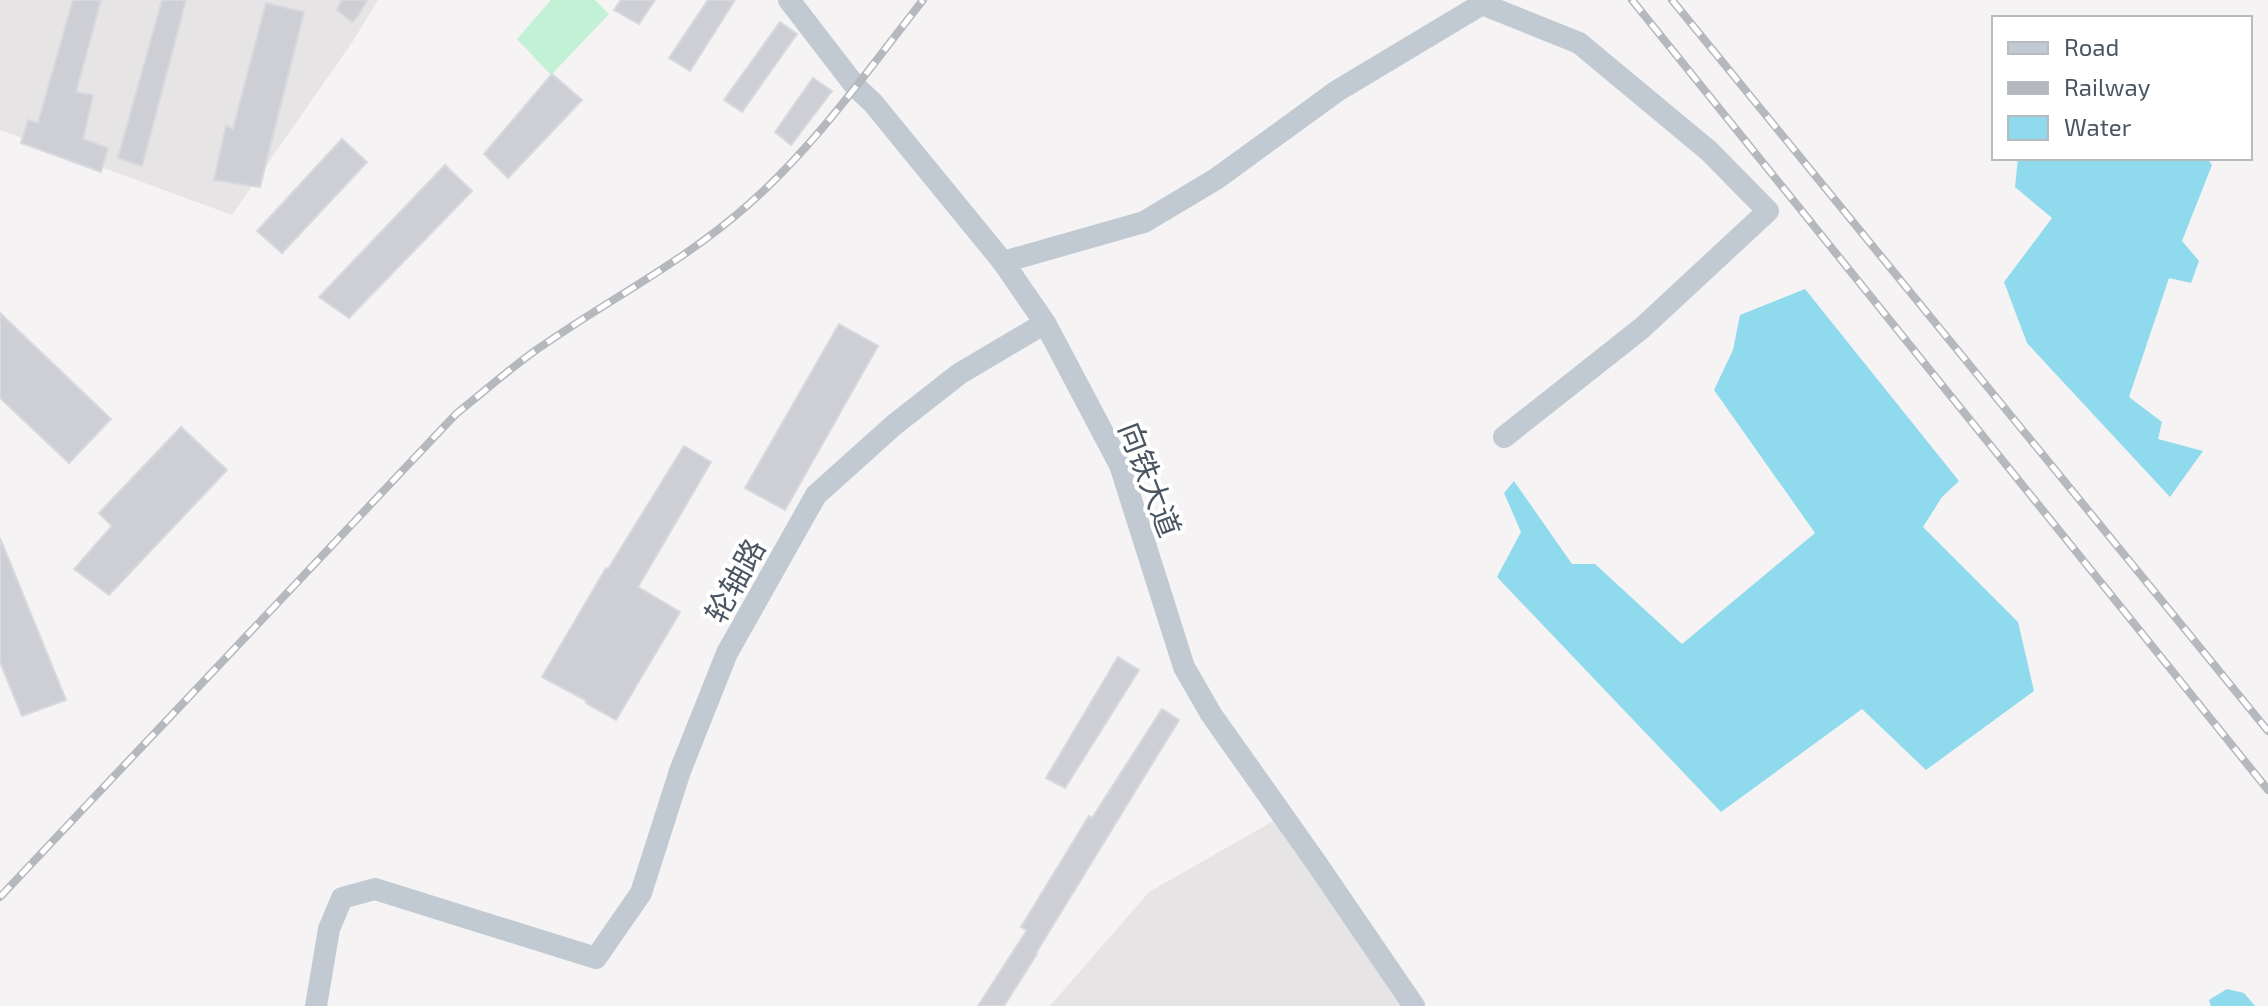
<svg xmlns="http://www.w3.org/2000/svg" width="2268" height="1006" font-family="'Exo 2','Noto Sans SC',sans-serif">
<rect width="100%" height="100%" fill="#f5f3f3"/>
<g fill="#e6e4e5">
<polygon points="0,0 378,0 353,41 232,215 0,130"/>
<polygon points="1277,819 1403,1006 1050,1006 1149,892"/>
</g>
<polygon fill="#c3f1d5" points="551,0 595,0 609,14 551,75 517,39"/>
<g fill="#90daee">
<polygon points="2018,158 2207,158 2212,165 2182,241 2199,261 2191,283 2169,278 2129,397 2162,422 2158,439 2203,451 2170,497 2027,343 2004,282 2052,218 2015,187"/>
<polygon points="1805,289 1959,481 1942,497 1923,527 2018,622 2034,691 1926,770 1862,709 1721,812 1497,577 1521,532 1504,493 1514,481 1572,564 1595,564 1682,644 1815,533 1714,390 1733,350 1740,315"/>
<polygon points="2227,989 2244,993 2255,1006 2211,1006 2209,1000"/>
</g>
<g fill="#cdcfd5" stroke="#d7d9de" stroke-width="2">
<polygon points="73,0 101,0 76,92 93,95 83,139 108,148 101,172 21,143 28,120 38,123"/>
<polygon points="162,0 186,0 142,166 118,158"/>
<polygon points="342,0 367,0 358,16 352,22 337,10"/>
<polygon points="621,0 655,0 639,24 614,10"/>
<polygon points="708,0 735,0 690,71 669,58"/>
<polygon points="266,3 304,12 260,187 214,180 226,126 233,129"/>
<polygon points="780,22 797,34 742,112 724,100"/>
<polygon points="552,74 582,100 508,178 484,154"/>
<polygon points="813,78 832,91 791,145 775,132"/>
<polygon points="342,139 367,162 282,253 257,231"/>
<polygon points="445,165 472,191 349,318 319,297"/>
<polygon points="0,313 111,419 69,463 0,398"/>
<polygon points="839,324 878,346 785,510 745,488"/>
<polygon points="181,427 227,470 109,595 74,569 112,526 99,513"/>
<polygon points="684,446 711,462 638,587 680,612 616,720 586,703 587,701 542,677 606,568 608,569"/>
<polygon points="0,538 66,700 22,716 0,662"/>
<polygon points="1118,657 1139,670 1065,788 1046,778"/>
<polygon points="1162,709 1179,720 1036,953 1037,954 1004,1006 978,1006 1027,930 1021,927 1089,816 1092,818"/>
</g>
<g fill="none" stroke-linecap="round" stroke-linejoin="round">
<g stroke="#c1cad2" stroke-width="22">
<polyline points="789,0 856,87 873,103 1003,262 1045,323 1120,465 1184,667 1211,714 1315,861 1414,1006"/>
<polyline points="1003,262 1144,222 1216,179 1337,91 1482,4 1579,43 1709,151 1768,211 1642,328 1504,437"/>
<polyline points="316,1006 329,929 342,898 375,889 596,958 641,893 680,771 727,653 816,495 894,425 959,374 1045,323"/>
</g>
<g stroke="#b5b8bd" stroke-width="8">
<g id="rail">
<polyline points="1632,0 2268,790"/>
<polyline points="1672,0 2268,731"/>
<path d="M0 897 456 414C481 394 506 372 532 353 604 302 683 263 749 204 816 145 868 70 923 0"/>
</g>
</g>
<use href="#rail" stroke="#fff" stroke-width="5" stroke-dasharray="15" stroke-linecap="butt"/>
</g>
<g text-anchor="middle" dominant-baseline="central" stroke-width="8" stroke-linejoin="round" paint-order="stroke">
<g font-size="30" fill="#4a5661" stroke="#fff">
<text transform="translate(1151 479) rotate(69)">向铁大道</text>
<text transform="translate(734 580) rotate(-61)">轮轴路</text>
</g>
</g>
<rect x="1992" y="16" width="260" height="144" fill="#ffffff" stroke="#b7bbc0" stroke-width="2"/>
<rect x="2008" y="42" width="40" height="12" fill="#c1cad2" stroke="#b7bbc0" stroke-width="2"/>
<text x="2064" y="56" font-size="24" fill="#4a5661">Road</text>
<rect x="2008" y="82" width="40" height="12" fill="#b5b8bd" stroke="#b7bbc0" stroke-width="2"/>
<text x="2064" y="96" font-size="24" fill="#4a5661">Railway</text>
<rect x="2008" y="116" width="40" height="24" fill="#90daee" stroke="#b7bbc0" stroke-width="2"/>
<text x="2064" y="136" font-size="24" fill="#4a5661">Water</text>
</svg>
